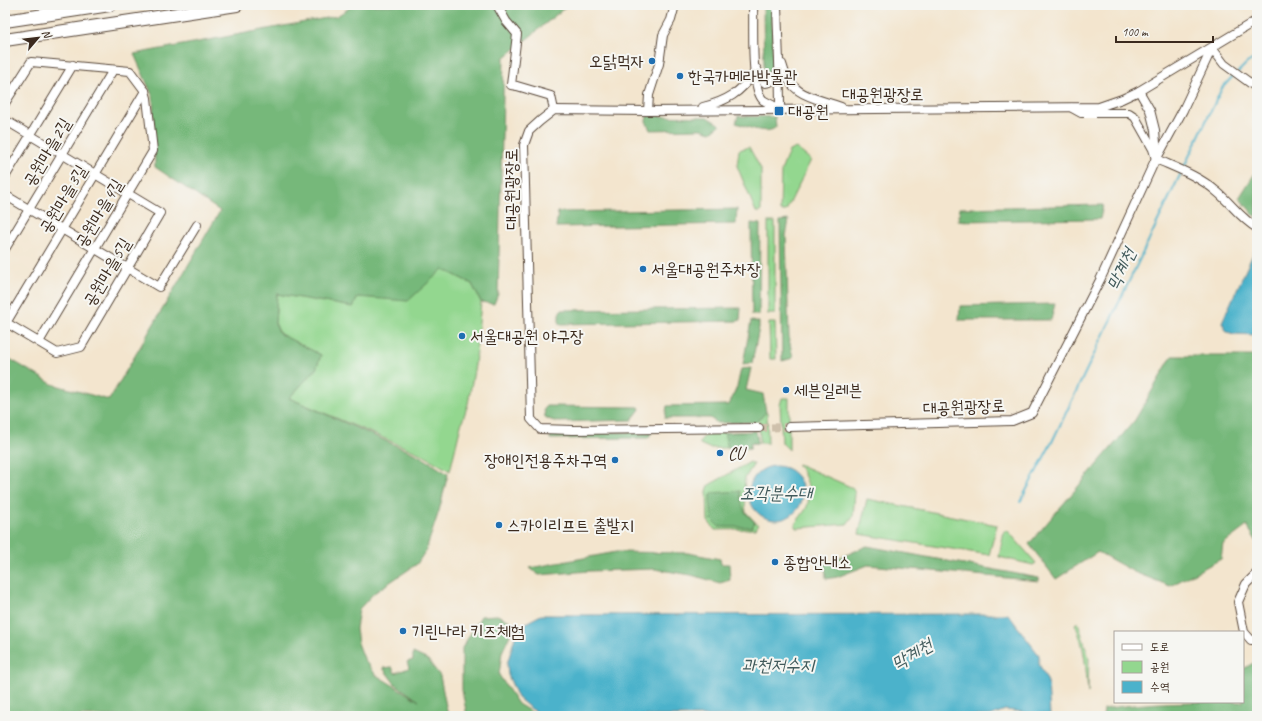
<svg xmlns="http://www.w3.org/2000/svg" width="1262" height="721" font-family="Caveat,'Poor Story',sans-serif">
<rect width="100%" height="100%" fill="#f6f6f2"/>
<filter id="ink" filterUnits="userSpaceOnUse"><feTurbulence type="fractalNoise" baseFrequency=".025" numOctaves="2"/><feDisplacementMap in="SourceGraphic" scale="8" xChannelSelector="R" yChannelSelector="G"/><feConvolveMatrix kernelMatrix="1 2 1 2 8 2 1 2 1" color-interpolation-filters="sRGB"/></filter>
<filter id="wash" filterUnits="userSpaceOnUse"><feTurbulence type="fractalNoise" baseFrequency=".012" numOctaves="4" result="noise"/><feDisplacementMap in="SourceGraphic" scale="16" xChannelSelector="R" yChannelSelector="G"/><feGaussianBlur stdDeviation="0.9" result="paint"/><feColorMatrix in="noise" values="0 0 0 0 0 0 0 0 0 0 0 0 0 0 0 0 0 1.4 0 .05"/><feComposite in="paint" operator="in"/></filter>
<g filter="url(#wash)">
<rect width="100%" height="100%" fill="#f3e5ce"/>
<g fill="#93d78f" stroke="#678056">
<polygon points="749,147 761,169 761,212 756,212 737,166 739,150"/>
<polygon points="796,148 811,160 786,211 780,211 781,171 789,151"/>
<rect x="768" y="222" width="7" height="92"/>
<polygon points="443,269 472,284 481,302 475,365 468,404 461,425 450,471 421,454 289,398 316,369 321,355 280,334 275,323 277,294 353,307 358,297 408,300"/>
<polygon points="769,323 775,323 776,359 770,359"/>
<polygon points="782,398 789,398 789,450 782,443 780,405"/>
<polygon points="766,412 767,413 768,443 760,443 759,419"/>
<path d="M756 431 758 443H751L750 448H709L700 444C700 438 705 436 710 433Z"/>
<polygon points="750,462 754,464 745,478 744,493 746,512 758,525 756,529 715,530 708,521 707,491 709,485"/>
<path d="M798 464 853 488 855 494 853 516 847 524 797 528 795 524C799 518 807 510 808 503 811 491 806 473 797 465Z"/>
<polygon points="867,499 997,525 989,555 859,534"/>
<polygon points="1004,531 1008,531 1036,563 1033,565 999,557"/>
<path d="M1078 622 1089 658 1088 693C1086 669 1085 646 1075 624Z"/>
</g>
<g fill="#76b87a" stroke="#58714c">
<polygon points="354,5 568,5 504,58 498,294 494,304 481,302 472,284 443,269 408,301 358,297 353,307 277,294 275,323 280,334 321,355 316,369 289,398 420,456 448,474 439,511 426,550 417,564 374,593 359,609 356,629 358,643 365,661 376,675 419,701 395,684 383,668 392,667 395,673 409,668 407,662 413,660 413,653 428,660 440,676 448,716 5,716 5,356 52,384 109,400 220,211 155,167 153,97 134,54 337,16"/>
<polygon points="763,5 772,5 773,73 770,77 766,76 764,72"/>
<polygon points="647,116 707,117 720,125 711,132 701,129 650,130 646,121"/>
<path d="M738 116 775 117 776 127C767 136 746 126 736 123Z"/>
<polygon points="1257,170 1257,218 1239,198"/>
<polygon points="1103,205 1100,219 958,221 960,208"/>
<polygon points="737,209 736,224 556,227 558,212"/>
<polygon points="789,220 786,236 789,339 793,358 782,361 780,221"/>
<polygon points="751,223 760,224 759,315 752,315"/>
<polygon points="1055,304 1051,320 959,320 960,306"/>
<polygon points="741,308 740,320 738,321 559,324 559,314 561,310"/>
<polygon points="751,321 759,322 759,328 752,363 743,364"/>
<polygon points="1172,356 1257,356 1257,542 1247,526 1223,544 1221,559 1170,586 1134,572 1098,552 1056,579 1029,544 1135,420"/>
<polygon points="751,368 746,390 763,394 766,412 757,422 717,423 710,418 665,418 667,406 729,405 737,387 741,369"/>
<polygon points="547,406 639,407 640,409 632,420 558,422 551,420 545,417 544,409"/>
<polygon points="756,431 758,443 751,443 750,448 728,448 724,433"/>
<polygon points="652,432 648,438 550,439 551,433"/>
<path d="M740 491C742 506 742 512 755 522L752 527H719L712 520 710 499 712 493Z"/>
<polygon points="867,546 1039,578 1039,581 868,565 837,577 826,579 825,562 835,562 839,558"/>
<polygon points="616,552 688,553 720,559 721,564 729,564 730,580 720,583 691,575 655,569 590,571 539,575 530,568"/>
<polygon points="497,615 510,621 510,635 502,652 499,675 518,704 538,716 467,716 462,690 462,648 481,616"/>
<path d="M1257 661V716H1103L1104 709C1150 701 1196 702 1243 702V669Z"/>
</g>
<g fill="#4cb2cb" stroke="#446e74">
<polygon points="1254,252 1257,252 1257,335 1234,334 1227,332 1222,322"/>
<circle cx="776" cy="493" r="27"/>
<polygon points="1008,614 1039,655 1039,664 1048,682 1050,715 1005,710 990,716 544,716 530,708 518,698 508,675 507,664 518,627 541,615"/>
</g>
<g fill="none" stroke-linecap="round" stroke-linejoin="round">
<g stroke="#4cb2cb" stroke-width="2">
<polyline points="1238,72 1247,63 1257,57"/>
<polyline points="1183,169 1222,88 1234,75"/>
<polyline points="1020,502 1051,444 1181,173"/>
</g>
</g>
</g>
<g filter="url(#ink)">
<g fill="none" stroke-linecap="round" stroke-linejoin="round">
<polyline stroke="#cec0ab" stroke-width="8" stroke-dasharray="8 4" stroke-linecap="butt" points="759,428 789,427"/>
<g stroke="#574638" stroke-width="10">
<g id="minor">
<polyline points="497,5 506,21 517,34 511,85 517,86 551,96 554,110"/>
<path d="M753 5C754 25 750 87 763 100 768 103 775 106 779 109"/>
<path d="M777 5C778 40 780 75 780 109"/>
<path d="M782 64C790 97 814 97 841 107"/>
<polyline points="757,69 760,77 765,83 770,82 780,70"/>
<polyline points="5,103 31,62 130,71 145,91 147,98 153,151 39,342"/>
<path d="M703 107C727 101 740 93 755 72"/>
<path d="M1072 108 1081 113H1129L1135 117 1153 149 1156 159C1176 168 1199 176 1216 191 1230 202 1241 219 1257 228"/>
<polyline points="648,111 649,95 659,64 663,35 671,20 675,5"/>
<polyline points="5,120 160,213 81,347 57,353 5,322"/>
<polyline points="1158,156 1183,110 1212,48 1224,64 1257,88"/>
<polyline points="5,177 73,65"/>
<polyline points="5,195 159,287 197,225"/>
<polyline points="5,249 113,70"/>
<polyline points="6,323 145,91"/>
<polyline points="789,427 1012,421 1032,413 1100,280 1157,156 1155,130 1150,110 1139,91"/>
<polyline points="759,428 573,430 540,429 531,419 524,145 529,131 540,121 554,110 648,111 1099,107 1122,99 1139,91 1257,20"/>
<polyline points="1257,573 1246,584 1238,602 1244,632 1251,640 1257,640"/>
</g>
</g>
<g stroke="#574638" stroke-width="14">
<g id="highway">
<polyline points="5,21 110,5"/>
<polyline points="5,40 237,5"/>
</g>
</g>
<use href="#minor" stroke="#fff" stroke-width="8"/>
<use href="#highway" stroke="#fff" stroke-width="12"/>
</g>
</g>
<g fill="#1f6fb2" stroke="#f6f6f2" stroke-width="1.5">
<circle cx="652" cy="61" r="4"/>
<circle cx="680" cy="76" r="4"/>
<rect x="774" y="106" width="10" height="10" rx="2"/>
<circle cx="643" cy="269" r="4"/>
<circle cx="462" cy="336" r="4"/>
<circle cx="786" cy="390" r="4"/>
<circle cx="720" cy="453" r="4"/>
<circle cx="615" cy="460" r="4"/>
<circle cx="499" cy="525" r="4"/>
<circle cx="775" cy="562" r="4"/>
<circle cx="403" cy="631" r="4"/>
</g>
<g text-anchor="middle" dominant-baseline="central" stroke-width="4" stroke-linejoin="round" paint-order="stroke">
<g font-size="17" fill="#3b2a1e" stroke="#f6f6f2" text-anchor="start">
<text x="644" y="61" text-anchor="end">오닭먹자</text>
<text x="688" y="76">한국카메라박물관</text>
<text x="788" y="111">대공원</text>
<text x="651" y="269">서울대공원주차장</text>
<text x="470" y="336">서울대공원 야구장</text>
<text x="794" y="390">세븐일레븐</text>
<text x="728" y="453">CU</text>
<text x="607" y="460" text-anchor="end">장애인전용주차구역</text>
<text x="507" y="525">스카이리프트 출발지</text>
<text x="783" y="562">종합안내소</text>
<text x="411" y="631">기린나라 키즈체험</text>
</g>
<g font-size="17" fill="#3b2a1e" stroke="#f6f6f2">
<text x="883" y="94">대공원광장로</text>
<text transform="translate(47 152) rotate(-59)">공원마을2길</text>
<text transform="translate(511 189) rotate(-90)">대공원광장로</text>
<text transform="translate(63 199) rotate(-59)">공원마을3길</text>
<text transform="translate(99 213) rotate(-59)">공원마을4길</text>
<text transform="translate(107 272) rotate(-59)">공원마을5길</text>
<text transform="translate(964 407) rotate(-2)">대공원광장로</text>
</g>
<g font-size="18" font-style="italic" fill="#415a5b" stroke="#f6f6f2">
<text transform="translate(1121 269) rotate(-64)">막계천</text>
<text x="776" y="493">조각분수대</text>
<text transform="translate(912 654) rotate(-30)">막계천</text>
<text x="778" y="665">과천저수지</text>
</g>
</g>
<rect width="1262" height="721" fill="none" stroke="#f6f6f2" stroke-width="20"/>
<rect x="1114" y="631" width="130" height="72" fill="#f6f6f2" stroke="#aba49d"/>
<rect x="1122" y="644" width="20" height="6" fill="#ffffff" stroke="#aba49d"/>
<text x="1150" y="651" font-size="12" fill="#3b2a1e">도로</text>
<rect x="1122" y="661" width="20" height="12" fill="#93d78f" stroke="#aba49d"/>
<text x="1150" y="671" font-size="12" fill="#3b2a1e">공원</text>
<rect x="1122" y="681" width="20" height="12" fill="#4cb2cb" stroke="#aba49d"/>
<text x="1150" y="691" font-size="12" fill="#3b2a1e">수역</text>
<g transform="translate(38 38) rotate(62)" stroke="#f6f6f2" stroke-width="3" paint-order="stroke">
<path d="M0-3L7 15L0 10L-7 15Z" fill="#3b2a1e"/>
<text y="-6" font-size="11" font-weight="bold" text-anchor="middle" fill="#3b2a1e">N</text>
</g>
<path d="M1116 36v6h97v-6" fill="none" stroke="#3b2a1e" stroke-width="2"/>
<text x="1122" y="36" font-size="12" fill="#3b2a1e" stroke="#f6f6f2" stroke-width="3" paint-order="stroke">100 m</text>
</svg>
